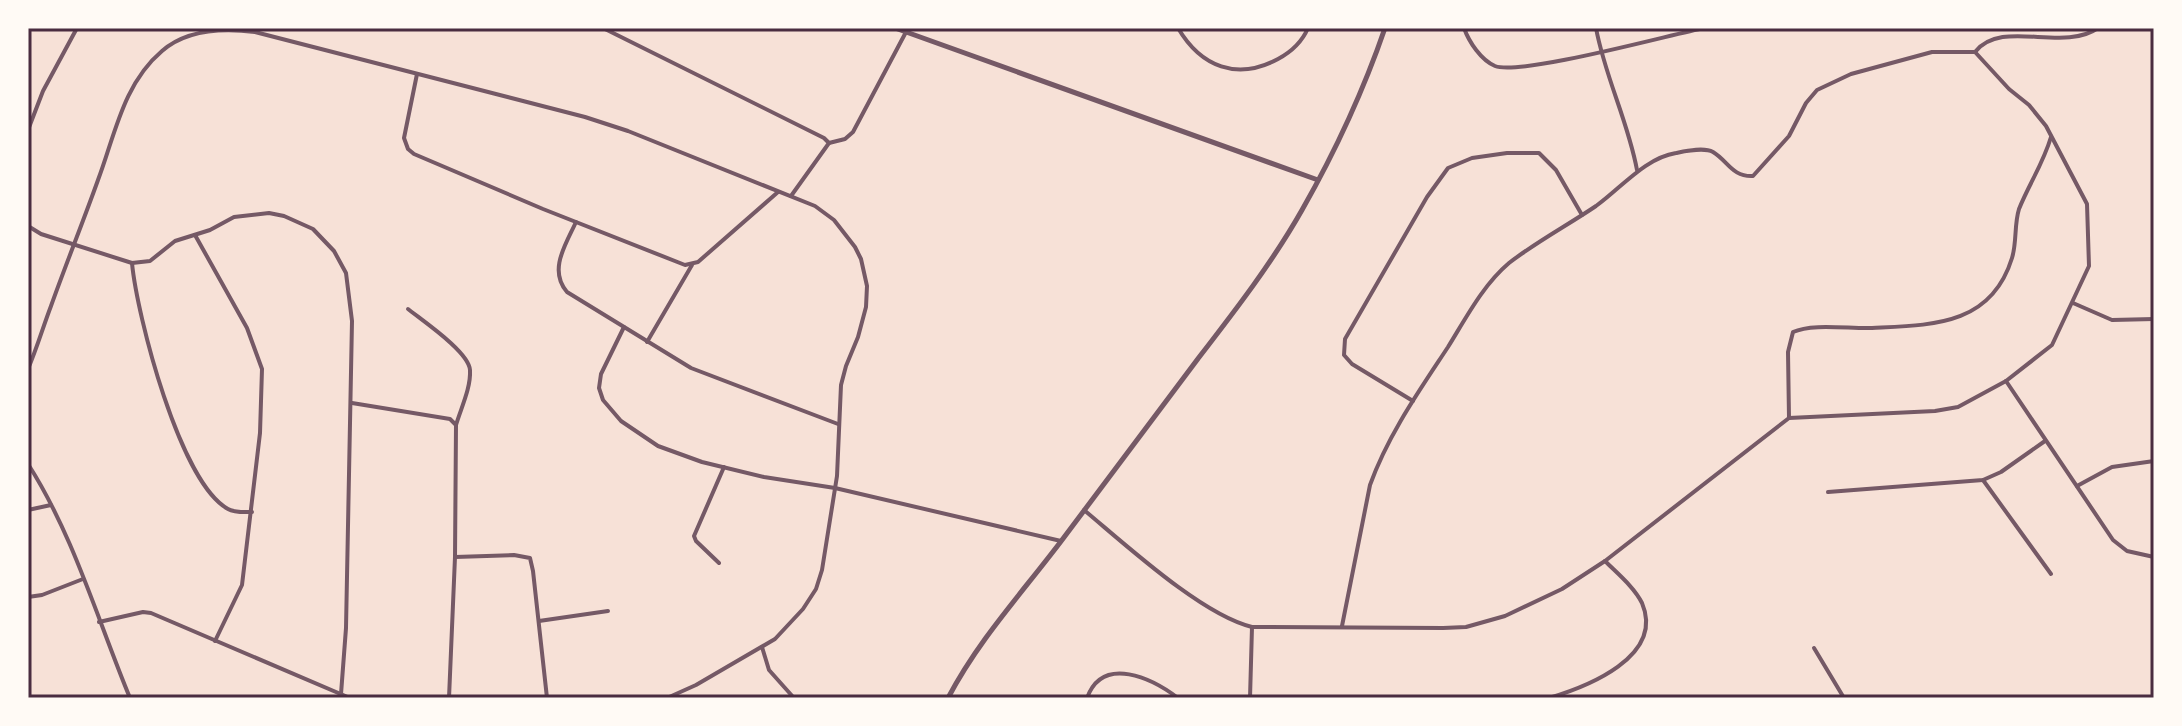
<svg xmlns="http://www.w3.org/2000/svg" width="2182" height="726" font-family="'PT Sans',sans-serif">
<rect width="100%" height="100%" fill="#f7e1d7"/>
<g fill="none" stroke-linecap="round" stroke-linejoin="round">
<g stroke="#755966" stroke-width="4">
<polyline points="603,28 824,138 829,143 791,196"/>
<path d="M1178 28C1201 67 1237 81 1278 59 1291 52 1302 42 1308 28"/>
<path d="M1464 28C1469 42 1481 60 1495 66 1520 76 1669 35 1704 28"/>
<path d="M1596 28C1605 77 1628 121 1637 170"/>
<path d="M1975 52C2002 18 2062 53 2098 28"/>
<polyline points="417,74 404,138 408,149 414,154 543,209 685,265 698,262 778,192"/>
<polyline points="28,130 43,91 77,28"/>
<polyline points="829,143 845,139 853,132 906,32"/>
<path d="M576 222C566 244 548 270 567 292L691 368 838 424"/>
<polyline points="28,226 41,234 132,263 150,261 175,241 210,230 234,217 269,213 284,216 313,229 334,251 346,273 352,321 346,628 341,694"/>
<polyline points="195,235 247,328 262,369 260,433 242,585 215,641"/>
<path d="M132 263C137 316 180 483 228 509 235 513 244 512 252 512"/>
<polyline points="2073,303 2112,320 2154,319"/>
<path d="M408 309C423 321 469 352 470 370 471 388 461 408 456 425"/>
<polyline points="624,327 601,374 599,388 603,400 621,421 658,446 702,462 764,477 835,488 1061,541"/>
<polyline points="647,342 692,265"/>
<path d="M28 369C37 348 43 327 51 306 66 264 83 222 98 180 115 135 123 84 162 51 187 29 223 28 255 32L585 117 628 131 815 206 834 220 855 247 861 259 867 286 866 307 858 337 846 366 841 385 837 476 822 570 816 589 803 609 775 639 696 685 667 698"/>
<polyline points="2006,381 2113,540 2127,551 2154,557"/>
<polyline points="1413,401 1352,364 1344,355 1345,339 1427,197 1448,168 1472,158 1507,153 1539,153 1556,170 1582,215"/>
<polyline points="352,403 450,419 456,425 455,557 449,698"/>
<path d="M1789 418 1788 352 1793 332C1812 323 1850 329 1872 328 1932 325 1991 326 2012 258 2017 242 2014 225 2019 209 2029 184 2043 164 2051 137"/>
<path d="M28 464C73 534 98 621 130 698"/>
<polyline points="1983,480 2051,574"/>
<polyline points="2077,486 2112,467 2154,461"/>
<polyline points="1828,492 1983,480 2001,472 2045,441"/>
<polyline points="28,510 51,505"/>
<path d="M1084 510C1126 545 1202 615 1252 627L1443 628 1466 627 1505 616 1562 589 1605 561 1789 418 1935 411 1958 407 2006 381 2052 345 2089 266 2087 204 2046 126 2029 105 2009 89 1975 52H1932L1851 74 1817 90 1806 103 1789 136 1753 176C1732 177 1728 161 1713 152 1704 147 1686 151 1676 153 1645 158 1621 188 1596 206 1568 225 1536 242 1509 263 1483 285 1466 318 1448 347 1419 391 1388 435 1370 485L1342 626"/>
<polyline points="455,557 514,555 530,558 533,571 547,698"/>
<polyline points="719,563 696,541 694,536 724,467"/>
<polyline points="28,597 42,595 83,579"/>
<polyline points="539,621 608,611"/>
<polyline points="99,622 143,612 151,613 350,698"/>
<polyline points="762,647 769,670 794,698"/>
<polyline points="1814,648 1844,698"/>
<path d="M1087 698C1103 654 1153 679 1178 698"/>
<polyline points="1250,698 1252,627"/>
<path d="M1549 698C1586 687 1665 657 1642 603 1634 587 1618 574 1605 561"/>
</g>
<g stroke="#755966" stroke-width="5">
<polyline points="895,28 1318,180"/>
<path d="M948 698C979 639 1022 593 1062 540 1107 480 1152 420 1197 360 1234 312 1272 263 1302 210 1335 152 1363 92 1385 28"/>
</g>
</g>
<rect width="2182" height="726" fill="none" stroke="#fffaf5" stroke-width="60"/>
<rect x="30" y="30" width="2122" height="666" fill="none" stroke="#4a2c40" stroke-width="3"/>
</svg>
